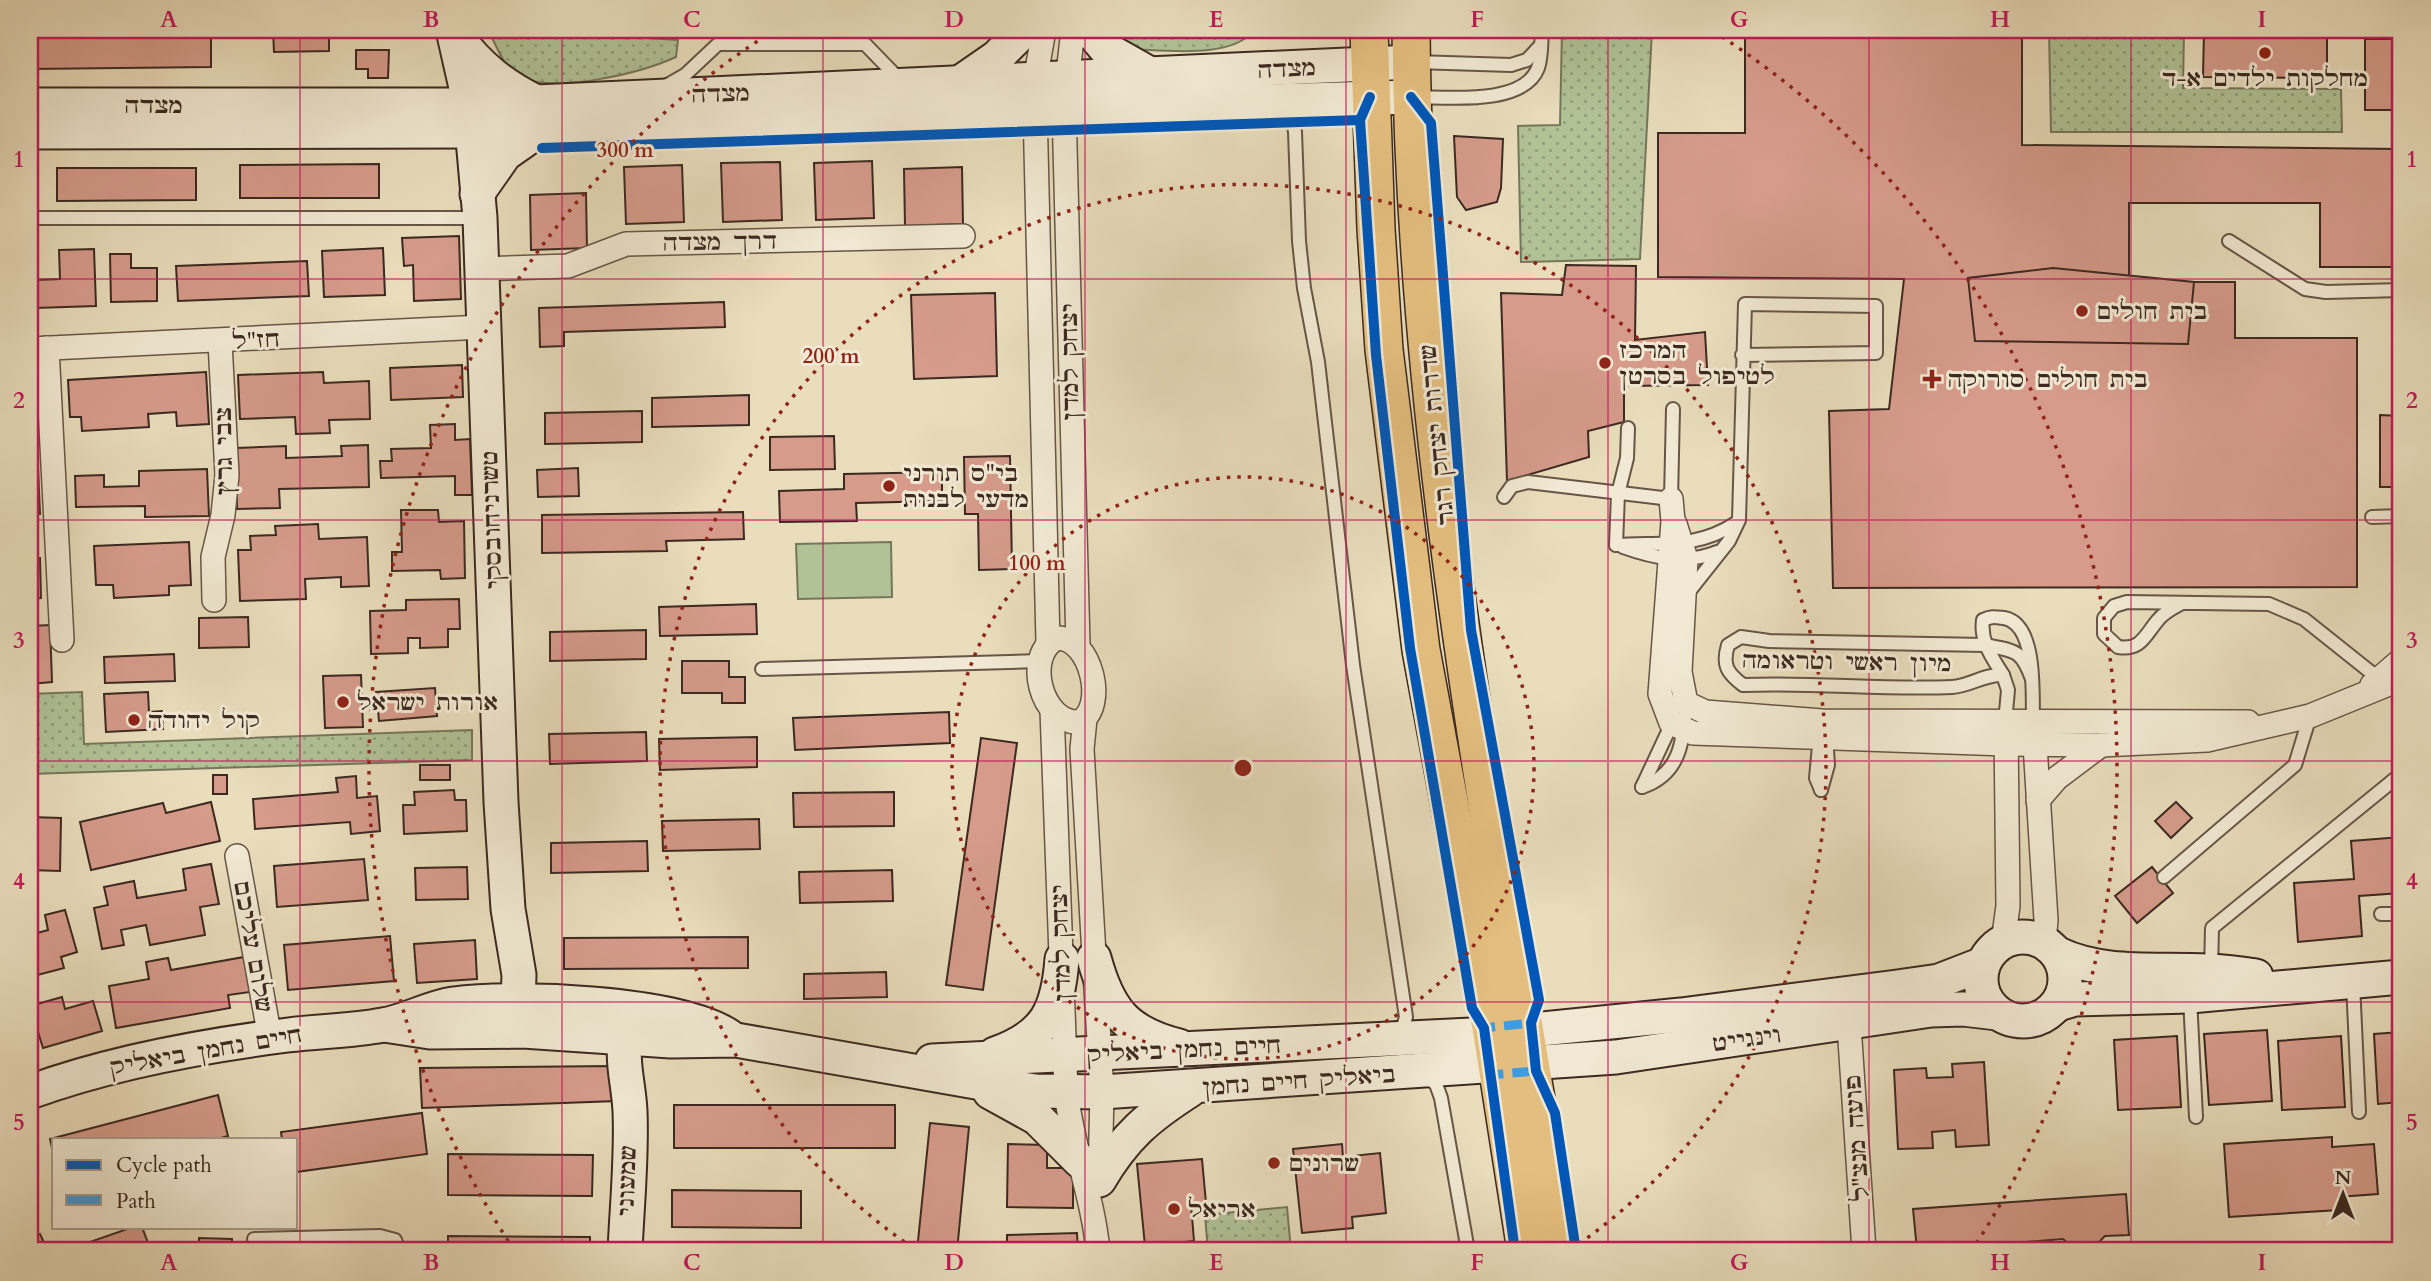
<svg xmlns="http://www.w3.org/2000/svg" width="2431" height="1281" font-family="Cardo,'Frank Ruhl Libre',serif">
<defs>
<pattern id="grass-dots" width="8" height="8" patternUnits="userSpaceOnUse" patternTransform="scale(1.75)"><rect width="8" height="8" fill="#b0c296"/><path d="M2 2h.1M6 6h.1" fill="none" stroke="#909e7a" stroke-width="1.8" stroke-linecap="round"/></pattern>
</defs>
<rect width="100%" height="100%" fill="#e9ddbc"/>
<filter id="stains"><feTurbulence type="fractalNoise" baseFrequency=".00286" numOctaves="4"/><feColorMatrix values="0 0 0 0 .2 0 0 0 0 .09 0 0 0 0 .02 0 0 0 .5 -.17"/></filter>
<radialGradient id="worn" r=".72"><stop offset=".6" stop-color="#630" stop-opacity="0"/><stop offset="1" stop-color="#630" stop-opacity=".3"/></radialGradient>
<g fill="url(#grass-dots)" stroke="#76765b" stroke-width="2">
<path d="M488 30H586V34L678 40 676 57C641 73 558 93 522 78 504 70 497 46 488 30Z"/>
<path d="M1125 30H1254C1231 61 1159 49 1123 49Z"/>
<polygon points="1562,30 1652,30 1640,259 1521,262 1518,126 1560,125"/>
<polygon points="2049,30 2184,30 2183,88 2341,89 2342,132 2051,132"/>
<polygon points="82,692 84,744 472,730 472,760 30,774 30,694"/>
<polygon points="1287,1207 1291,1251 1208,1251 1205,1215"/>
</g>
<polygon fill="#b0c296" stroke="#76765b" stroke-width="2" points="891,542 892,597 798,599 796,544"/>
<g fill="#d69b8b" stroke="#3c2920" stroke-width="2">
<polygon points="30,30 211,30 211,67 30,69"/>
<polygon points="273,30 329,30 329,51 274,52"/>
<rect x="632" y="30" width="42" height="3"/>
<polygon points="1745,30 2022,30 2022,145 2401,149 2401,267 2320,267 2320,203 2129,203 2129,282 2235,282 2235,338 2357,338 2357,587 1833,588 1829,411 1889,409 1904,279 1658,277 1658,133 1745,133"/>
<polygon points="2204,30 2327,30 2327,78 2203,77"/>
<rect x="2365" y="39" width="36" height="71"/>
<polygon points="356,50 389,50 388,78 368,78 368,69 356,69"/>
<polygon points="1454,136 1503,139 1501,188 1497,202 1466,210 1457,197"/>
<polygon points="872,161 874,218 816,220 814,163"/>
<polygon points="780,162 782,220 723,222 721,163"/>
<polygon points="379,164 379,198 240,198 240,165"/>
<polygon points="682,165 684,222 626,224 624,167"/>
<polygon points="962,167 963,224 905,226 904,169"/>
<polygon points="57,168 196,168 196,200 57,201"/>
<polygon points="586,193 587,248 531,250 530,195"/>
<polygon points="459,236 461,299 414,301 413,265 404,266 402,238"/>
<polygon points="383,248 385,295 324,297 322,251"/>
<polygon points="94,249 96,306 35,308 34,280 60,279 59,250"/>
<polygon points="110,254 131,254 131,268 157,268 157,301 111,302"/>
<polygon points="307,261 309,296 178,301 176,266"/>
<polygon points="1566,265 1636,266 1635,340 1705,332 1708,385 1624,386 1624,422 1588,431 1589,457 1507,481 1501,293 1562,295"/>
<polygon points="2053,268 2194,282 2188,344 1975,341 1968,278"/>
<polygon points="995,293 997,376 914,379 911,295"/>
<polygon points="724,302 725,327 564,332 564,346 540,347 539,308"/>
<polygon points="462,365 463,397 391,400 390,368"/>
<polygon points="206,372 209,424 177,426 176,412 148,414 149,427 82,431 81,417 70,417 68,380"/>
<polygon points="323,372 324,383 369,381 370,419 329,420 330,433 296,434 295,417 240,419 238,375"/>
<polygon points="30,387 37,387 38,431 30,431"/>
<polygon points="749,395 749,425 652,427 652,398"/>
<polygon points="642,411 642,442 545,444 545,413"/>
<polygon points="2380,415 2401,416 2401,487 2380,487"/>
<polygon points="455,424 455,440 470,439 472,495 455,495 455,476 381,478 380,461 392,461 391,449 431,448 430,425"/>
<polygon points="834,436 835,469 770,470 770,437"/>
<polygon points="368,445 369,487 279,489 280,508 237,509 236,448 286,446 286,458 342,456 341,446"/>
<polygon points="1010,456 1012,569 979,570 978,514 965,514 964,457"/>
<polygon points="38,468 40,514 30,514 30,469"/>
<polygon points="578,468 579,496 538,497 537,470"/>
<polygon points="207,469 209,516 145,517 145,506 76,507 75,476 104,475 104,487 139,486 139,471"/>
<polygon points="942,472 942,501 856,503 857,521 780,522 779,491 844,489 844,474"/>
<polygon points="401,510 438,510 439,522 464,521 465,578 441,579 440,570 392,571 392,552 402,552"/>
<polygon points="743,512 744,539 666,541 667,551 542,553 542,515"/>
<polygon points="318,524 319,539 367,537 369,586 341,587 341,577 305,579 306,599 240,601 238,550 251,550 250,536 276,535 275,526"/>
<polygon points="189,542 191,585 169,586 169,595 114,598 113,585 96,585 94,546"/>
<polygon points="40,558 41,598 30,599 30,559"/>
<polygon points="459,599 460,629 448,629 448,647 420,648 420,638 408,638 408,653 371,654 370,611 406,610 406,600"/>
<polygon points="756,604 757,634 660,636 659,607"/>
<polygon points="248,617 249,647 199,648 199,618"/>
<polygon points="50,625 52,682 30,684 30,626"/>
<polygon points="646,630 646,659 550,661 550,632"/>
<polygon points="174,654 175,681 105,683 104,657"/>
<polygon points="682,661 729,661 729,677 745,677 745,703 722,703 722,693 682,693"/>
<polygon points="361,675 363,727 325,728 323,676"/>
<polygon points="435,688 437,716 379,721 376,692"/>
<polygon points="148,692 149,712 162,711 163,729 106,732 104,694"/>
<polygon points="949,712 950,743 795,750 793,718"/>
<polygon points="646,732 647,761 550,764 549,734"/>
<polygon points="757,737 757,767 660,770 659,739"/>
<polygon points="981,738 1017,743 983,990 946,985"/>
<rect x="420" y="765" width="30" height="15"/>
<rect x="213" y="775" width="14" height="19"/>
<polygon points="356,776 357,798 377,796 380,831 351,834 350,822 255,829 253,799 338,792 336,778"/>
<polygon points="454,790 455,800 466,800 467,831 404,834 403,805 415,805 414,792"/>
<polygon points="894,792 894,826 794,827 793,793"/>
<polygon points="211,802 220,841 91,870 80,822 163,803 166,813"/>
<polygon points="2176,802 2192,818 2171,838 2155,821"/>
<polygon points="30,817 61,818 60,871 30,870"/>
<polygon points="759,819 760,849 663,851 662,821"/>
<polygon points="2401,837 2401,893 2359,896 2362,936 2298,942 2294,883 2354,879 2351,841"/>
<polygon points="647,841 648,871 551,873 551,843"/>
<polygon points="364,859 368,900 277,907 274,866"/>
<polygon points="211,864 219,904 200,907 205,935 150,945 146,925 121,930 124,945 102,949 94,908 108,905 104,887 134,881 137,898 186,890 183,869"/>
<polygon points="467,867 468,899 416,900 415,868"/>
<polygon points="2152,867 2173,893 2137,923 2115,896"/>
<polygon points="892,870 893,901 800,903 799,872"/>
<polygon points="65,910 77,952 61,957 64,968 30,977 30,935 48,930 45,915"/>
<polygon points="390,936 394,981 288,990 284,945"/>
<polygon points="748,937 748,968 564,969 564,938"/>
<polygon points="475,940 477,979 417,983 414,944"/>
<polygon points="244,957 250,992 228,995 230,1008 116,1028 109,986 149,979 146,962 168,958 171,970"/>
<polygon points="886,972 887,997 804,999 804,974"/>
<polygon points="62,997 65,1009 93,1001 102,1031 43,1048 30,1006"/>
<polygon points="2267,1030 2272,1101 2209,1105 2204,1034"/>
<polygon points="2401,1032 2401,1102 2378,1104 2374,1034"/>
<polygon points="2177,1036 2181,1107 2118,1110 2114,1040"/>
<polygon points="2341,1036 2345,1107 2282,1110 2278,1041"/>
<polygon points="1984,1062 1989,1145 1956,1147 1955,1130 1932,1132 1933,1148 1898,1149 1894,1070 1926,1068 1927,1078 1953,1077 1952,1064"/>
<polygon points="614,1066 617,1101 422,1108 420,1068"/>
<polygon points="218,1095 228,1136 217,1139 54,1139 54,1157 50,1139"/>
<rect x="674" y="1105" width="221" height="43"/>
<polygon points="422,1113 427,1154 296,1172 296,1139 282,1139 281,1132"/>
<polygon points="930,1123 969,1127 957,1251 917,1251"/>
<polygon points="2332,1137 2332,1147 2374,1144 2378,1194 2338,1197 2339,1210 2229,1217 2224,1144"/>
<polygon points="1008,1144 1047,1145 1047,1168 1073,1168 1073,1208 1007,1207"/>
<polygon points="1342,1144 1343,1157 1380,1153 1386,1213 1352,1217 1353,1228 1302,1233 1293,1149"/>
<polygon points="448,1154 593,1155 592,1196 448,1195"/>
<polygon points="1202,1159 1206,1203 1191,1204 1194,1241 1145,1246 1137,1164"/>
<polygon points="672,1190 801,1191 801,1228 672,1227"/>
<polygon points="2126,1194 2129,1235 2105,1236 2090,1251 2078,1251 2063,1239 1988,1245 1981,1251 1947,1251 1943,1248 1917,1250 1913,1209"/>
<polygon points="133,1227 142,1227 151,1251 87,1251 84,1244"/>
<polygon points="1077,1233 1078,1251 1007,1251 1007,1235"/>
<polygon points="40,1234 48,1251 30,1251 30,1238"/>
<polygon points="448,1236 590,1237 590,1251 448,1251"/>
<polygon points="199,1238 232,1239 232,1251 199,1251"/>
</g>
<g fill="none" stroke-linecap="round" stroke-linejoin="round">
<g stroke="#675647" stroke-width="16">
<g id="lane">
<polyline points="1415,62 1511,65 1527,60 1540,46"/>
<polyline points="664,87 685,75 718,44 865,44 899,79"/>
<path d="M1415 97C1448 97 1523 106 1538 68 1542 57 1541 41 1542 30"/>
<polyline points="1280,108 1293,121 1295,132 1299,241 1304,288 1318,362 1353,665 1406,1017 1400,1037"/>
<polyline points="30,218 477,218"/>
<polyline points="2229,241 2305,289 2326,292 2401,290"/>
<polyline points="1504,497 1512,486 1528,482 1671,499 1673,409"/>
<polyline points="2372,517 2401,516"/>
<path d="M1616 545C1661 542 1697 549 1736 523"/>
<polyline points="1616,545 1618,494 1627,458 1628,428"/>
<path d="M1623 547C1654 558 1686 565 1717 552"/>
<polyline points="1687,594 1729,541 1739,520 1745,304 1876,306 1876,353 1742,355"/>
<path d="M2182 603C2173 608 2164 612 2158 620 2145 635 2141 651 2118 647L2104 634V618L2114 606 2127 602 2269 604 2304 619 2383 682"/>
<polyline points="762,669 1040,661"/>
<path d="M2003 675C1992 657 1980 642 1983 620 1991 616 1995 617 2004 618 2038 624 2032 696 2033 723"/>
<path d="M2005 723 2008 690 2003 675C1984 674 1970 686 1952 687 1882 690 1812 682 1743 685 1727 673 1722 665 1728 645L1741 637 1769 641 1985 645C2015 651 2021 649 2032 679"/>
<polyline points="1820,735 1816,778 1821,790"/>
<path d="M1642 787C1681 774 1683 741 1686 703"/>
<polyline points="1642,787 1673,721"/>
<polyline points="1821,790 1828,765 1826,735"/>
<polyline points="2164,877 2295,765 2310,716"/>
<polyline points="2381,914 2401,914"/>
<polyline points="2211,971 2212,928 2401,774"/>
<polyline points="2353,983 2359,1112"/>
<polyline points="2190,998 2196,1117"/>
<polyline points="1426,1077 1436,1084 1441,1098 1468,1251"/>
<polyline points="254,1239 380,1236 395,1240 399,1251"/>
</g>
</g>
<g stroke="#675647" stroke-width="26">
<g id="street">
<polyline points="1044,30 1035,81 1035,108 1048,642"/>
<polyline points="1073,30 1064,108 1078,645"/>
<polyline points="481,269 568,266 626,244 963,236"/>
<polyline points="47,348 62,640"/>
<polyline points="30,349 483,327"/>
<polyline points="1671,499 1673,521 1660,694 1671,723 1693,733 2006,744 2101,745 2207,740 2310,716 2401,679"/>
<polyline points="1675,524 1686,559 1680,672 1686,703 1705,712 1822,721 2248,722"/>
<polyline points="214,600 213,557 223,515 227,475 220,342"/>
<path d="M1057 638C1091 637 1108 708 1079 722 1041 724 1023 655 1057 638Z"/>
<polyline points="2372,685 2401,660"/>
<path d="M1052 710 1066 1092C1072 1146 1093 1197 1098 1251"/>
<polyline points="1085,719 1082,749 1102,1092 1100,1177"/>
<polyline points="2034,729 2046,920 2044,942"/>
<polyline points="2038,800 2057,778 2101,745"/>
<polyline points="237,856 270,1038"/>
<polyline points="2003,942 2008,906 2006,729"/>
<polyline points="1849,1025 1864,1251"/>
</g>
</g>
<g stroke="#3c2920" stroke-width="37">
<g id="secondary">
<polyline points="453,30 470,105 480,218 501,802 508,909 519,975 518,1002 508,1031"/>
<polyline points="1090,30 1106,49 1152,75"/>
<path d="M458 38C479 67 504 86 536 102"/>
<polyline points="958,84 997,57 1024,30"/>
<polyline points="30,105 470,105 1412,62"/>
<polyline points="30,132 471,131 1035,108 1411,97"/>
<polyline points="477,194 505,154 542,128"/>
<circle cx="2023" cy="979" r="42"/>
<path d="M2058 954C2104 976 2158 968 2208 971 2224 971 2240 974 2256 976"/>
<path d="M1094 958C1108 1010 1126 1033 1179 1046"/>
<polyline points="2058,1004 2075,999 2190,996 2401,977"/>
<polyline points="384,1025 430,1032 523,1031 671,1041 736,1040 993,1085 1036,1091 1102,1092 1616,1057 1931,1010 1963,1009 1997,1013"/>
<path d="M995 1054C1046 1036 1058 1011 1062 959"/>
<polyline points="932,1061 1492,1034 1681,1015 1897,987 1939,981 1983,964"/>
<path d="M30 1092C112 1062 201 1046 288 1035 319 1031 352 1031 383 1025 407 1021 428 1008 453 1004 516 996 677 1002 729 1036"/>
<polyline points="990,1092 1037,1118 1080,1161"/>
<path d="M1099 1180C1125 1136 1148 1117 1190 1090"/>
<path d="M625 1251C627 1205 632 1157 630 1111 628 1073 616 1052 634 1016"/>
</g>
</g>
<g stroke="#3c2920" stroke-width="40">
<g id="primary">
<polyline points="1369,30 1376,229 1384,350 1421,650 1491,1027 1526,1251"/>
<path d="M1411 30C1414 442 1496 846 1561 1251"/>
</g>
</g>
<use href="#lane" stroke="#f1e9d3" stroke-width="12"/>
<use href="#street" stroke="#f1e9d3" stroke-width="23"/>
<use href="#secondary" stroke="#f1e9d3" stroke-width="33"/>
<use href="#primary" stroke="#e4be7e" stroke-width="37"/>
<polygon stroke="#3f9ce0" stroke-width="9" stroke-dasharray="18 9" stroke-linecap="butt" points="1531,1023 1536,1071 1490,1075 1484,1028"/>
<g stroke="#f1e9d3" stroke-width="15">
<g id="cycleway">
<polyline points="1370,97 1360,120 1376,355 1410,648 1472,1008 1484,1028 1515,1251"/>
<polyline points="1411,97 1431,123 1471,630 1539,1000 1531,1023 1536,1071 1555,1113 1576,1251"/>
<polyline points="542,148 1360,120"/>
</g>
</g>
<use href="#cycleway" stroke="#0057b8" stroke-width="10"/>
</g>
<path fill="none" stroke="#c2185b" stroke-width="2" stroke-opacity="0.55" d="M300 30V1251M562 30V1251M823 30V1251M1085 30V1251M1346 30V1251M1608 30V1251M1869 30V1251M2131 30V1251M30 279H2401M30 520H2401M30 761H2401M30 1002H2401"/>
<g fill="none" stroke="#8f2418" stroke-width="3.5" stroke-dasharray="3.5 7">
<circle cx="1243" cy="768" r="291"/>
<path d="M913 1248A583 583 0 1 1 1573 1248"/>
<path d="M514 1250A874 874 0 0 1 773 31M1713 31A874 874 0 0 1 1972 1250"/>
</g>
<g fill="#8f2418" stroke="#f1e9d3" stroke-width="2.5">
<circle cx="2265" cy="53" r="7"/>
<circle cx="2082" cy="311" r="7"/>
<circle cx="1605" cy="363" r="7"/>
<path d="M1928.5 368.5h7v7h7v7h-7v7h-7v-7h-7v-7h7z"/>
<circle cx="889" cy="486" r="7"/>
<circle cx="343" cy="702" r="7"/>
<circle cx="134" cy="720" r="7"/>
<circle cx="1274" cy="1163" r="7"/>
<circle cx="1174" cy="1209" r="7"/>
</g>
<g text-anchor="middle" dominant-baseline="central" stroke-width="6" stroke-linejoin="round" paint-order="stroke">
<g font-size="23" fill="#3c2920" stroke="#f1e9d3">
<text transform="translate(1287 69) rotate(-3)">מצדה</text>
<text transform="translate(721 94) rotate(-2)">מצדה</text>
<text x="154" y="105">מצדה</text>
<text transform="translate(720 242) rotate(-1)">דרך מצדה</text>
<text transform="translate(256 340) rotate(-3)">חז"ל</text>
<text transform="translate(1070 362) rotate(-91)">יצחק למדן</text>
<text transform="translate(1437 435) rotate(-96)">שדרות יצחק רגר</text>
<text transform="translate(224 451) rotate(-91)">צבי גרץ</text>
<text transform="translate(492 520) rotate(-92)">טשרניחובסקי</text>
<text transform="translate(1847 662) rotate(1)">מיון ראשי וטראומה</text>
<text transform="translate(1061 943) rotate(-92)">יצחק למדן</text>
<text transform="translate(253 947) rotate(80)">שלום עליכם</text>
<text transform="translate(1747 1039) rotate(-8)">וינגייט</text>
<text transform="translate(1184 1050) rotate(-3)">חיים נחמן ביאליק</text>
<text transform="translate(206 1051) rotate(-10)">חיים נחמן ביאליק</text>
<text transform="translate(1299 1081) rotate(-4)">ביאליק חיים נחמן</text>
<text transform="translate(1857 1138) rotate(-94)">פועה מנצ"ל</text>
<text transform="translate(627 1181) rotate(-88)">שמעוני</text>
</g>
<g font-size="23" fill="#3c2920" stroke="#f1e9d3" text-anchor="start">
<text x="2265" y="78" text-anchor="middle">מחלקות ילדים א-ד</text>
<text x="2096" y="311">בית חולים</text>
<text x="1619" y="350">המרכז<tspan x="1619" dy="26">לטיפול בסרטן</tspan></text>
<text x="1948" y="379">בית חולים סורוקה</text>
<text x="903" y="473">בי"ס תורני<tspan x="903" dy="26">מדעי לבנות</tspan></text>
<text x="357" y="702">אורות ישראל</text>
<text x="148" y="720">קול יהודה</text>
<text x="1288" y="1163">שרונים</text>
<text x="1188" y="1209">אריאל</text>
</g>
</g>
<circle cx="1243" cy="768" r="10" fill="#8f2418" stroke="#f1e9d3" stroke-width="3.5"/>
<g font-size="21" text-anchor="middle" font-weight="bold" fill="#8f2418" stroke="#f1e9d3" stroke-width="6" stroke-linejoin="round" paint-order="stroke">
<text x="625" y="157">300 m</text>
<text x="831" y="363">200 m</text>
<text x="1037" y="570">100 m</text>
</g>
<rect width="2431" height="1281" fill="none" stroke="#e9ddbc" stroke-width="77"/>
<rect x="52" y="1138" width="245" height="91" fill="#f1e9d3" stroke="#a99c8b" stroke-width="2"/>
<rect x="66" y="1160" width="35" height="10" fill="#0057b8" stroke="#a99c8b" stroke-width="2"/>
<text x="116" y="1172" font-size="21" fill="#3c2920">Cycle path</text>
<rect x="66" y="1195" width="35" height="10" fill="#3f9ce0" stroke="#a99c8b" stroke-width="2"/>
<text x="116" y="1208" font-size="21" fill="#3c2920">Path</text>
<g transform="translate(2343 1194)" stroke="#f1e9d3" stroke-width="5" paint-order="stroke">
<path d="M0-5L12 26L0 18L-12 26Z" fill="#3c2920"/>
<text y="-10" font-size="19" font-weight="bold" text-anchor="middle" fill="#3c2920">N</text>
</g>
<rect x="38" y="38" width="2354" height="1204" fill="none" stroke="#c2185b" stroke-width="2.5"/>
<g font-size="23" text-anchor="middle" font-weight="bold" fill="#c2185b">
<text x="169" y="27">A</text>
<text x="431" y="27">B</text>
<text x="692" y="27">C</text>
<text x="954" y="27">D</text>
<text x="1216" y="27">E</text>
<text x="1477" y="27">F</text>
<text x="1739" y="27">G</text>
<text x="2000" y="27">H</text>
<text x="2262" y="27">I</text>
<text x="19" y="167">1</text>
<text x="2412" y="167">1</text>
<text x="19" y="408">2</text>
<text x="2412" y="408">2</text>
<text x="19" y="648">3</text>
<text x="2412" y="648">3</text>
<text x="19" y="889">4</text>
<text x="2412" y="889">4</text>
<text x="19" y="1130">5</text>
<text x="2412" y="1130">5</text>
<text x="169" y="1270">A</text>
<text x="431" y="1270">B</text>
<text x="692" y="1270">C</text>
<text x="954" y="1270">D</text>
<text x="1216" y="1270">E</text>
<text x="1477" y="1270">F</text>
<text x="1739" y="1270">G</text>
<text x="2000" y="1270">H</text>
<text x="2262" y="1270">I</text>
</g>
<rect width="100%" height="100%" filter="url(#stains)"/>
<rect width="100%" height="100%" fill="url(#worn)"/>
</svg>
